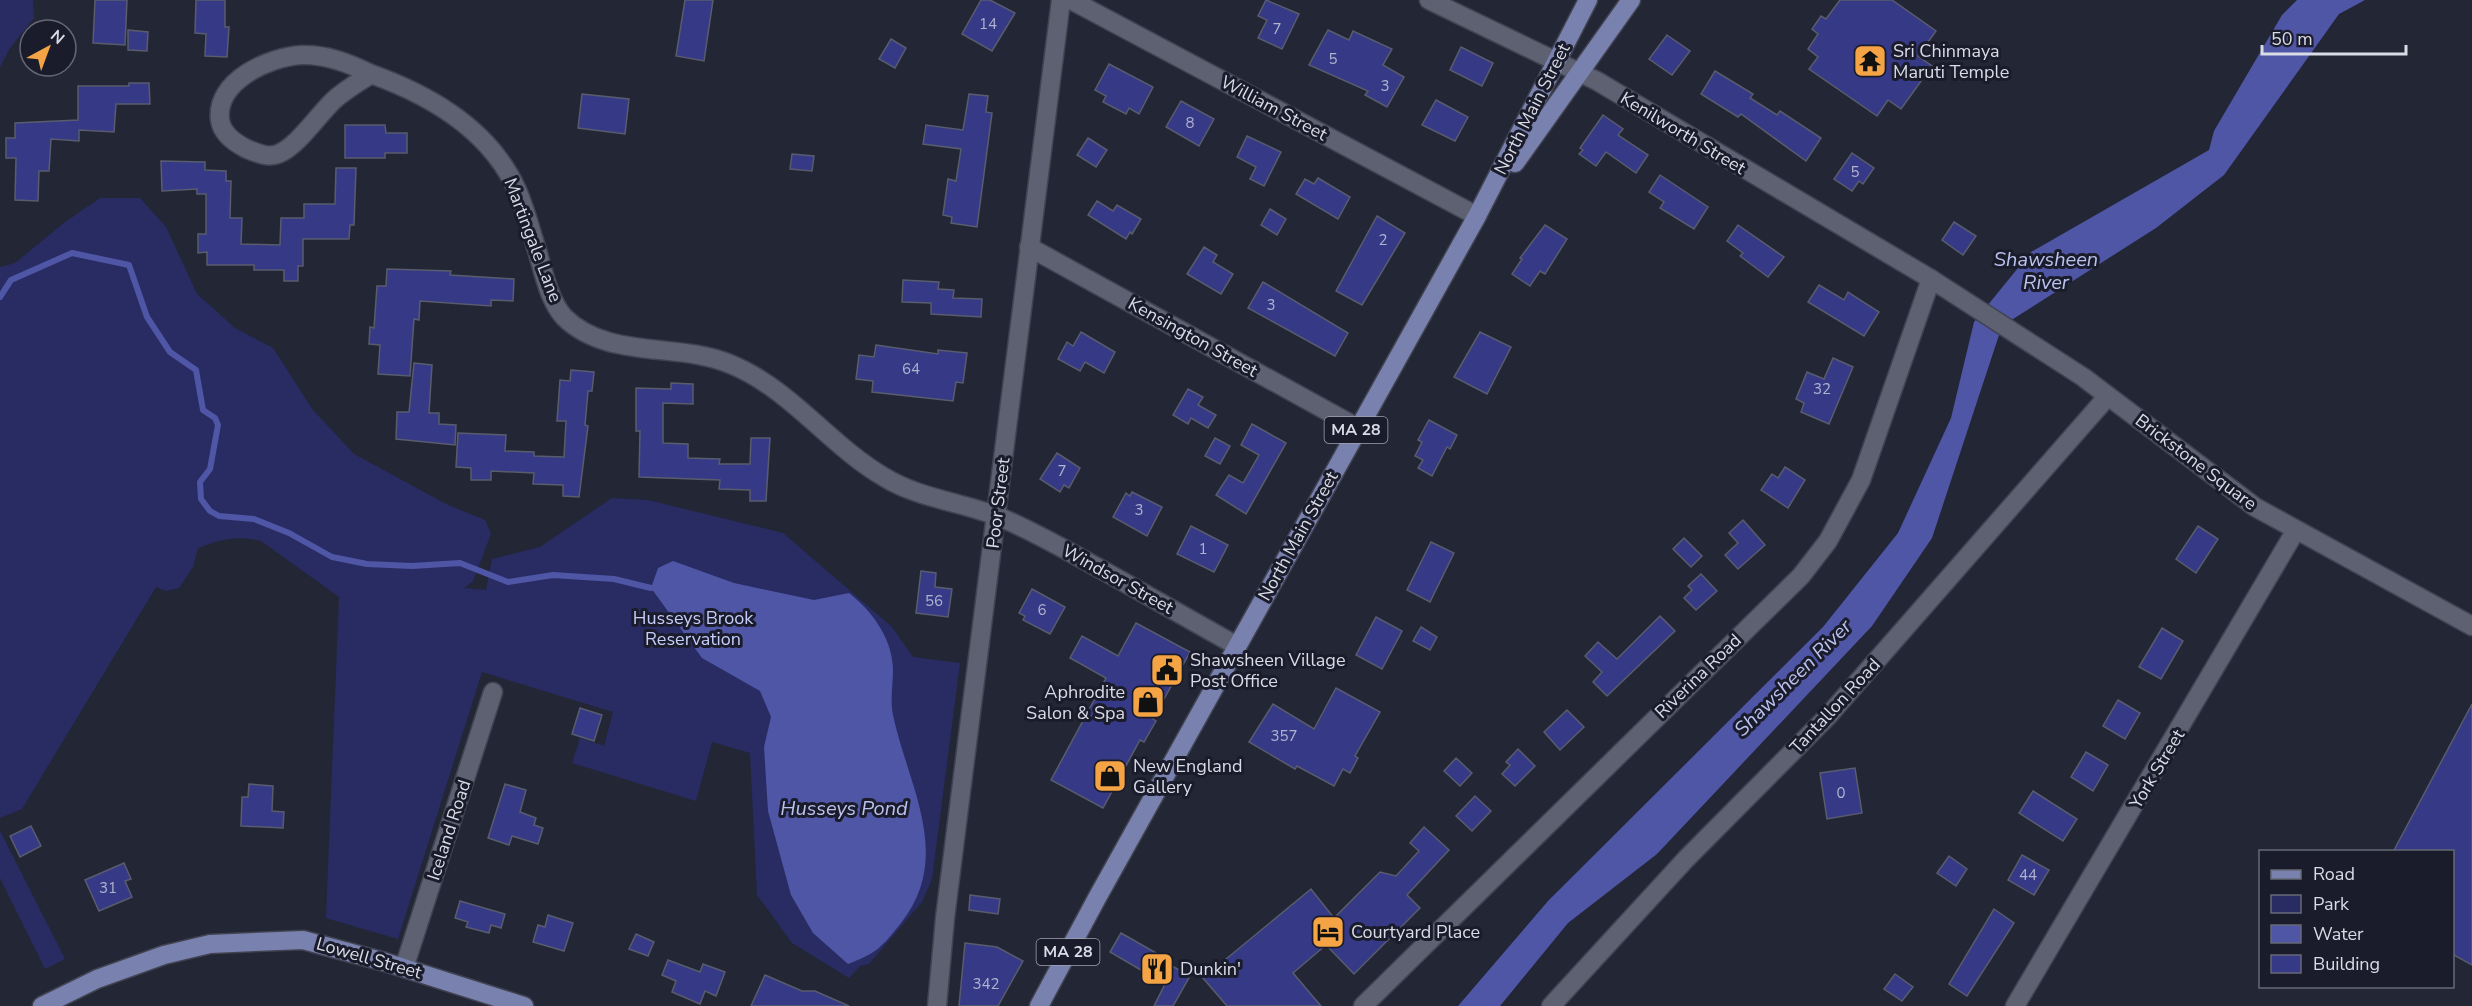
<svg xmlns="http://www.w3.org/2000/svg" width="2472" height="1006" font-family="'Nunito Sans',sans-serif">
<rect width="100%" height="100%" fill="#232635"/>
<g fill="#282c63">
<polygon points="0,0 33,0 34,18 10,48 0,67"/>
<path d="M100 198H140L166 227 197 294 235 328 273 348 313 410 354 454 446 504 485 520 491 534 473 581 464 588 486 590 492 559 540 547 612 498 648 500 783 533 892 627 913 657 960 663 932 879 922 902 869 964 860 966 849 978 792 943 757 895 750 753 712 742 696 801 572 763 580 738 604 746 613 712 482 672 398 939 326 918 339 597 261 541C237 535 221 539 198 548L193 567 179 588 166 591 156 587 22 809 0 818V267L15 263 65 222Z"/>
<polygon points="0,831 65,959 45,969 0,878"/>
</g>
<g fill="#4f56a6">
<polygon points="2297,0 2365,0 2339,14 2224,175 2156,228 2002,326 1932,538 1872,626 1657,854 1568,923 1500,1006 1458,1006 1548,901 1823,627 1898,533 1951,418 1974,322 2031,252 2209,150 2214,131 2282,15"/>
<path d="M673 561 734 583 814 600 849 593C872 611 892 638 893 669 893 684 890 701 893 715 908 786 954 856 901 923 882 947 877 953 848 964L813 933 791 895 768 811 764 747 771 717 760 691 702 658 651 588 658 568Z"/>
</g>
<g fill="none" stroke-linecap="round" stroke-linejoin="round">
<polyline stroke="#4f56a6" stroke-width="6" points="0,297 11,280 72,253 129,265 147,317 170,352 196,370 203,410 215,418 218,425 210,469 200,482 201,499 210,511 219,516 254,519 289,533 332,557 367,564 412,566 460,563 508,582 553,575 614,579 651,588"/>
</g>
<g fill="#363a86" stroke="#585c6d" stroke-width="1.5">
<polygon points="95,0 127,0 125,45 93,43"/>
<polygon points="196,0 225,0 225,27 229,27 227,57 205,56 206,34 195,33"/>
<polygon points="685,0 713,0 704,61 676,56"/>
<polygon points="981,0 990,0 1015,13 992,51 962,34"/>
<polygon points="1266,0 1299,14 1282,49 1258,38 1267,20 1258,16"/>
<polygon points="1840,0 1892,0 1936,31 1918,56 1932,66 1901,109 1888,100 1877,116 1809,69 1818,57 1808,49 1818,34 1812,29 1821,16 1826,19"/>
<polygon points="128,30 148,32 147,51 128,50"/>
<polygon points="1328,30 1349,40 1353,31 1392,49 1383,65 1404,77 1387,107 1365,95 1368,91 1309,65"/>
<polygon points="1667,35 1690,51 1672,75 1649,59"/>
<polygon points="891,39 906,48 895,68 879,59"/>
<polygon points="1461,47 1493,63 1482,86 1450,70"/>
<polygon points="1109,64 1153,87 1139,114 1129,108 1126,114 1103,102 1106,96 1095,90"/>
<polygon points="1715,71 1753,94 1750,98 1777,115 1780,111 1821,138 1806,161 1741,114 1738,117 1701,94"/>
<polygon points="129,83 149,83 150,104 116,104 114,132 79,130 79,141 51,139 49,171 39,171 38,201 15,200 16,158 6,158 6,138 15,138 15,123 78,120 78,86 129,86"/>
<polygon points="582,94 629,99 625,134 578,128"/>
<polygon points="969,94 988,96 986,112 992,113 977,227 951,223 952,217 943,215 948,179 956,181 961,149 923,144 926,125 963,130"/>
<polygon points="1436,100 1468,117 1455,141 1422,125"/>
<polygon points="1181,101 1214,119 1199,146 1166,127"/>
<polygon points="1603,115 1623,129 1618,135 1648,155 1636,173 1606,152 1596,166 1579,154 1583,150 1580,148"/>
<polygon points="345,125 385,125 386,133 407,133 407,153 385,153 385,158 345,158"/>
<polygon points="1247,136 1281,152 1264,186 1250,179 1256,167 1237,157"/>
<polygon points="1088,138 1107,150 1096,167 1077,155"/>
<polygon points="1852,153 1874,168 1863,184 1859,181 1852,191 1834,179"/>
<polygon points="792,154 814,156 812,171 790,169"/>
<polygon points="161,161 205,162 205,170 226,171 226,181 231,181 230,218 242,218 241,244 280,245 281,218 304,218 304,204 335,204 336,168 356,168 354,225 350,225 349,239 303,239 303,266 298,266 298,281 284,281 284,270 254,270 254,265 207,265 207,252 198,253 198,234 206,234 206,194 197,194 197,189 162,191"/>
<polygon points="1660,175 1708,207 1694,229 1660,208 1664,202 1649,192"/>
<polygon points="1318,178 1350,197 1338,219 1296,194 1305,179 1314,184"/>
<polygon points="1097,201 1113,211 1117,205 1141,219 1132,234 1130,232 1126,239 1088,215"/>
<polygon points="1270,209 1286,219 1277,235 1261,225"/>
<polygon points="1377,216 1405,233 1362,305 1336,291"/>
<polygon points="1954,222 1976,236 1963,255 1942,240"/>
<polygon points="1545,225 1567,239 1545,274 1540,271 1530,286 1512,274 1522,259 1520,258"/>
<polygon points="1738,225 1784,257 1768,277 1740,256 1743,253 1727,241"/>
<polygon points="1204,247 1217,255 1213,262 1233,274 1221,294 1187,274"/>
<polygon points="387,269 451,271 450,275 514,279 513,301 491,300 491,306 420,301 419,320 414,319 410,376 378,374 380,345 369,344 370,327 374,328 377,286 386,286"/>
<polygon points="903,280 939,282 938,289 954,290 953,298 982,299 981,317 931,314 931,303 902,302"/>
<polygon points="1263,282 1348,333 1335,356 1248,308"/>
<polygon points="1819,285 1844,300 1848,292 1879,312 1864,336 1808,302"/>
<polygon points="1081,332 1115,352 1104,373 1085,362 1080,371 1058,359 1067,342 1073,346"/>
<polygon points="1480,332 1511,347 1487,394 1454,377"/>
<polygon points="876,345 938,354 938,350 967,353 963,383 956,382 953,401 872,392 873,381 856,379 859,355 874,357"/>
<polygon points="1833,358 1853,367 1829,424 1801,412 1804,403 1796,399 1807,372 1824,379"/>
<polygon points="414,363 432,365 429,413 439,413 439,424 456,425 455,445 396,439 397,412 409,412"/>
<polygon points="571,370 594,372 592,391 588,391 585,425 588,426 579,497 563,496 563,485 533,484 534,473 491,471 491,480 471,480 471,468 456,467 458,433 506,435 505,451 534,452 534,456 564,457 566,421 557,421 560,380 570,381"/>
<polygon points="671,383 693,384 693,404 663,403 663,443 688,444 688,458 720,459 719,464 750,464 751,438 770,438 766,501 750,501 750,490 719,489 720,480 639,477 640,431 636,431 636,388 671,389"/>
<polygon points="1188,389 1203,397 1198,405 1216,415 1208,428 1191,418 1188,424 1173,415"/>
<polygon points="1429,420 1457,435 1450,449 1447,447 1432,476 1418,468 1423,460 1415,456 1422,442 1418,440"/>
<polygon points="1252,424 1286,443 1246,514 1216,495 1229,475 1243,483 1259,455 1241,445"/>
<polygon points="1215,438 1230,446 1220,464 1205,456"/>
<polygon points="1057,453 1080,468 1069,488 1064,485 1060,492 1040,479"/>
<polygon points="1785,467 1805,480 1788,508 1761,490 1772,474 1778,478"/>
<polygon points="1132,492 1162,507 1147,536 1113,517 1126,493 1130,496"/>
<polygon points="1743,520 1765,545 1738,569 1725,555 1738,543 1729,533"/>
<polygon points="1191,526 1228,545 1214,572 1177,554"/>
<polygon points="2198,526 2218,539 2196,573 2176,559"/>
<polygon points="1684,538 1702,556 1691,567 1673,549"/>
<polygon points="1431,542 1454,553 1430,602 1407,590"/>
<polygon points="921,571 936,573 935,587 952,589 948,617 916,613"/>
<polygon points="1701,574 1717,591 1696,610 1684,598 1692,590 1688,586"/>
<polygon points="1032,589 1065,607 1050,634 1023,620 1025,616 1019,613"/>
<polygon points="1660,616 1675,631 1607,696 1593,682 1602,672 1585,656 1598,642 1617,659"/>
<polygon points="1376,617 1402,631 1382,669 1356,655"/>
<polygon points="1136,623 1190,652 1153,719 1156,721 1144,742 1140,740 1103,808 1051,780 1106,678 1070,658 1082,636 1118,656"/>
<polygon points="1421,627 1437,637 1430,650 1413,641"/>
<polygon points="2162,628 2183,641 2161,679 2139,667"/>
<polygon points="1336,688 1380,712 1355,756 1358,758 1350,773 1343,769 1334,786 1297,766 1295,769 1249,742 1273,704 1314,729"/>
<polygon points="2118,700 2140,713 2125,739 2103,726"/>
<polygon points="2472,704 2472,965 2452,954 2452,852 2393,852"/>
<polygon points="580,708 602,715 594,741 572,734"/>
<polygon points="1567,710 1584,727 1560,750 1544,732"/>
<polygon points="1518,749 1535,766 1515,786 1502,774 1510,765 1506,762"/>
<polygon points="2086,752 2108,765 2093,791 2071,777"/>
<polygon points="1456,758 1472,773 1460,786 1444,771"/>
<polygon points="1855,768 1862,813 1827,819 1820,773"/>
<polygon points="249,784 273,786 272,811 284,812 283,828 241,826 242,797 248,797"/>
<polygon points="505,784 526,790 520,812 536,818 534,825 543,828 538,844 512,836 509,845 488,838"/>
<polygon points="2033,791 2077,819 2063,841 2019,813"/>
<polygon points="1475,796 1491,811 1472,831 1456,816"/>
<polygon points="31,826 41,846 20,857 10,836"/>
<polygon points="1424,827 1449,850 1407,895 1420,908 1354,974 1326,945 1293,973 1321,1006 1227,1006 1203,978 1311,889 1334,918 1380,872 1396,876 1419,851 1410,843"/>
<polygon points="2022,855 2049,870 2034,895 2008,880"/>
<polygon points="1949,856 1967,869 1956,886 1937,873"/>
<polygon points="124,863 131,879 125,881 132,897 99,911 85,880"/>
<polygon points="970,895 1000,899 998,914 969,910"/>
<polygon points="460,901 505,914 501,928 491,925 489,933 466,927 468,922 455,918"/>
<polygon points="1994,909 2014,923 1967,996 1949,984"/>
<polygon points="548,915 573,923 564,951 533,942 538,925 545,927"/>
<polygon points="1121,933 1165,958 1163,961 1190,976 1173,1006 1154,1006 1165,984 1110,952"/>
<polygon points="636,934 654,942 648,956 629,949"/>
<polygon points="965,943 997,947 1023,961 998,1006 959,1006"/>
<polygon points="668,960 700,972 703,964 725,972 716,996 705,991 700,1004 672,992 676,981 662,975"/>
<polygon points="1895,974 1913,987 1902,1001 1884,989"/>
<polygon points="765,975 802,991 815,991 849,1006 751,1006"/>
</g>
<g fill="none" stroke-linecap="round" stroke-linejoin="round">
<g stroke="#414351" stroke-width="21">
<g id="minor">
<polyline points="1071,0 1477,216"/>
<polyline points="1429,0 1597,81 1931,279 2083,377 2255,507 2472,626"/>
<path d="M371 74C349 63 326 54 301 55 269 57 215 81 220 120 222 134 235 143 247 149 257 153 268 158 278 154 297 147 318 115 334 100 345 90 359 82 371 74 430 95 490 130 517 190 525 208 530 228 536 247 543 269 548 299 564 317 607 360 679 342 730 364 790 388 829 445 884 477 918 498 960 502 997 516 1034 531 1069 552 1104 571 1148 596 1193 621 1237 646"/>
<polyline points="1029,247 1358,428"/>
<polyline points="404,968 493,692"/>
<polyline points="937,1006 945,918 1061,0"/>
<polyline points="1363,1006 1801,576 1828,541 1861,480 1931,279"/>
<polyline points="1551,1006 1686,859 1828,716 2108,396"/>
<polyline points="2015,1006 2296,530"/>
</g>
</g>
<g stroke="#414351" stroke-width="21">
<g id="major">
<polyline points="1515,163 1631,0"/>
<polyline points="42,1006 97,979 164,955 210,944 303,940 385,962 524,1006"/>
<polyline points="1039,1006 1097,898 1477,216 1588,0"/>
</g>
</g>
<use href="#minor" stroke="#5d6172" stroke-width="18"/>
<use href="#major" stroke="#7981af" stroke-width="18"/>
</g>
<defs>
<g id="temple-square" transform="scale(1.725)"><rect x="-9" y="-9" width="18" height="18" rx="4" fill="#f4a345" stroke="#1a1c2b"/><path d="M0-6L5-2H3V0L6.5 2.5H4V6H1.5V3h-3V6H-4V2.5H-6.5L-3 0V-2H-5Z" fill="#111"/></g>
<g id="civic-square" transform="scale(1.725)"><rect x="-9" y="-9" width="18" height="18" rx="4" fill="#f4a345" stroke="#1a1c2b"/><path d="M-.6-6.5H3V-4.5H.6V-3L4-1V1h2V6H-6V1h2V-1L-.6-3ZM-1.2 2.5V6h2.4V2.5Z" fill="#111"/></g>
<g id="shop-square" transform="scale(1.725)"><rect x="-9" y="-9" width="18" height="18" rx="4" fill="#f4a345" stroke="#1a1c2b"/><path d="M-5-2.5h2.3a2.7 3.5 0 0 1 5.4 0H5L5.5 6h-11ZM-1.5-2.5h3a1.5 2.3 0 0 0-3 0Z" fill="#111"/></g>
<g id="hotel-square" transform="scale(1.725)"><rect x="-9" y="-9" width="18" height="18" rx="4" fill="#f4a345" stroke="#1a1c2b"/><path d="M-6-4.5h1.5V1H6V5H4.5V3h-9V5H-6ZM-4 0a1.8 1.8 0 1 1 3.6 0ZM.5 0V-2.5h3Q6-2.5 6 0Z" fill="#111"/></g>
<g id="restaurant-square" transform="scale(1.725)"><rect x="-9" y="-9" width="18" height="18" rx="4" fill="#f4a345" stroke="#1a1c2b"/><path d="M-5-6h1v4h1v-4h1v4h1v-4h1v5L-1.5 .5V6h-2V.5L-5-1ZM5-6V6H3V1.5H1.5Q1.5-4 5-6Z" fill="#111"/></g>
</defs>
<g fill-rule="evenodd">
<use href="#temple-square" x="1870" y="61"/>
<use href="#civic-square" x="1167" y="670"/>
<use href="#shop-square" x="1148" y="702"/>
<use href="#shop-square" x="1110" y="776"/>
<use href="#hotel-square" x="1328" y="932"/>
<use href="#restaurant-square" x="1157" y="969"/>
</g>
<g text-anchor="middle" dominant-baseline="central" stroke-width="6" stroke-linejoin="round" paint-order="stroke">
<g font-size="15" fill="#b0b3ce">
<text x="988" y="24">14</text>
<text x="1277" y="29">7</text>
<text x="1333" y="59">5</text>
<text x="1385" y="86">3</text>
<text x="1190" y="123">8</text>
<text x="1855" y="172">5</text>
<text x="1383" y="240">2</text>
<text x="1271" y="305">3</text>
<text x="911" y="369">64</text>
<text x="1822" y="389">32</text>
<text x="1062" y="471">7</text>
<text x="1139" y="510">3</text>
<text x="1203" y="549">1</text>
<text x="934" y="601">56</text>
<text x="1042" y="610">6</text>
<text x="1284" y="736">357</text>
<text x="1841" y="793">0</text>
<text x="2028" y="875">44</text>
<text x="108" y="888">31</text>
<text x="986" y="984">342</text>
</g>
<g fill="#1a1c2b" stroke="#a0a2ae" stroke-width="1.5">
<rect x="1324.5" y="417" width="63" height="26" rx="4.5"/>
<rect x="1036.5" y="939" width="63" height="26" rx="4.5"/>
</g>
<g font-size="16" font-weight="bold" fill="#d9dbe6">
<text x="1356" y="430">MA 28</text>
<text x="1068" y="952">MA 28</text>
</g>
<g font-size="18" fill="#d9dbe6" stroke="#1a1c2b" text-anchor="start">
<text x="1893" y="51">Sri Chinmaya<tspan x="1893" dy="21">Maruti Temple</tspan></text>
<text x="1190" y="660">Shawsheen Village<tspan x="1190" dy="21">Post Office</tspan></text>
<text x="1125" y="692" text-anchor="end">Aphrodite<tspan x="1125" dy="21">Salon &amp; Spa</tspan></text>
<text x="1133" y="766">New England<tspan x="1133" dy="21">Gallery</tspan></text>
<text x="1351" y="932">Courtyard Place</text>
<text x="1180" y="969">Dunkin'</text>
</g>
<g font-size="18" fill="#d9dbe6" stroke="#1a1c2b">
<text transform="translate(1274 108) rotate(28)">William Street</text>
<text transform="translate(1532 109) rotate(-63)">North Main Street</text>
<text transform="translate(1683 133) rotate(31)">Kenilworth Street</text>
<text transform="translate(533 240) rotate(69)">Martingale Lane</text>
<text transform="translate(1193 337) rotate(29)">Kensington Street</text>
<text transform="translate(2196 462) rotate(37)">Brickstone Square</text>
<text transform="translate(998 503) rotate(-83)">Poor Street</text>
<text transform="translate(1298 536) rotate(-61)">North Main Street</text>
<text transform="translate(1118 579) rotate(29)">Windsor Street</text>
<text transform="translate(1698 676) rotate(-44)">Riverina Road</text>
<text transform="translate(1835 706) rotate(-47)">Tantallon Road</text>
<text transform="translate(2157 769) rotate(-59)">York Street</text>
<text transform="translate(449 830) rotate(-72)">Iceland Road</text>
<text transform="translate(369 958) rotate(16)">Lowell Street</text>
</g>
<g font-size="18" fill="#c5cefa" stroke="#1a1c2b">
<text x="693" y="618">Husseys Brook<tspan x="693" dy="21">Reservation</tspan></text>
</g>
<g font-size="20" font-style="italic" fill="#bac2ee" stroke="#1a1c2b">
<text x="2046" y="259">Shawsheen<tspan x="2046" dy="23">River</tspan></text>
<text transform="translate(1793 678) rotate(-45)">Shawsheen River</text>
<text x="844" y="808">Husseys Pond</text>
</g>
</g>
<rect x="2259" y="850" width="195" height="138" fill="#1a1c2b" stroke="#666876" stroke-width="1.5"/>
<rect x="2271" y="870" width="30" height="9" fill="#7981af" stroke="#666876" stroke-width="1.5"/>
<text x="2313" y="880" font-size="18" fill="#d9dbe6">Road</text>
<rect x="2271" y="895" width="30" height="18" fill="#282c63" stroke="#666876" stroke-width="1.5"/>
<text x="2313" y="910" font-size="18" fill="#d9dbe6">Park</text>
<rect x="2271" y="925" width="30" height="18" fill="#4f56a6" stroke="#666876" stroke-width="1.5"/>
<text x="2313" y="940" font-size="18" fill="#d9dbe6">Water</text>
<rect x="2271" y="955" width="30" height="18" fill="#363a86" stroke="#666876" stroke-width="1.5"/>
<text x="2313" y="970" font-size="18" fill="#d9dbe6">Building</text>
<g transform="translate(48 48) rotate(41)"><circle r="28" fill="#1a1c2b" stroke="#666876" stroke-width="1.5"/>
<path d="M0-4.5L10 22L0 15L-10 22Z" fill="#f4a345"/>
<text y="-9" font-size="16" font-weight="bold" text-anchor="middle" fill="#d9dbe6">N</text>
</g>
<path d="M2262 45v9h144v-9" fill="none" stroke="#d9dbe6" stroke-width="3"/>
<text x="2271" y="45" font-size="18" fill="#d9dbe6" stroke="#1a1c2b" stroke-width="4.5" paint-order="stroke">50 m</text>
</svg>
